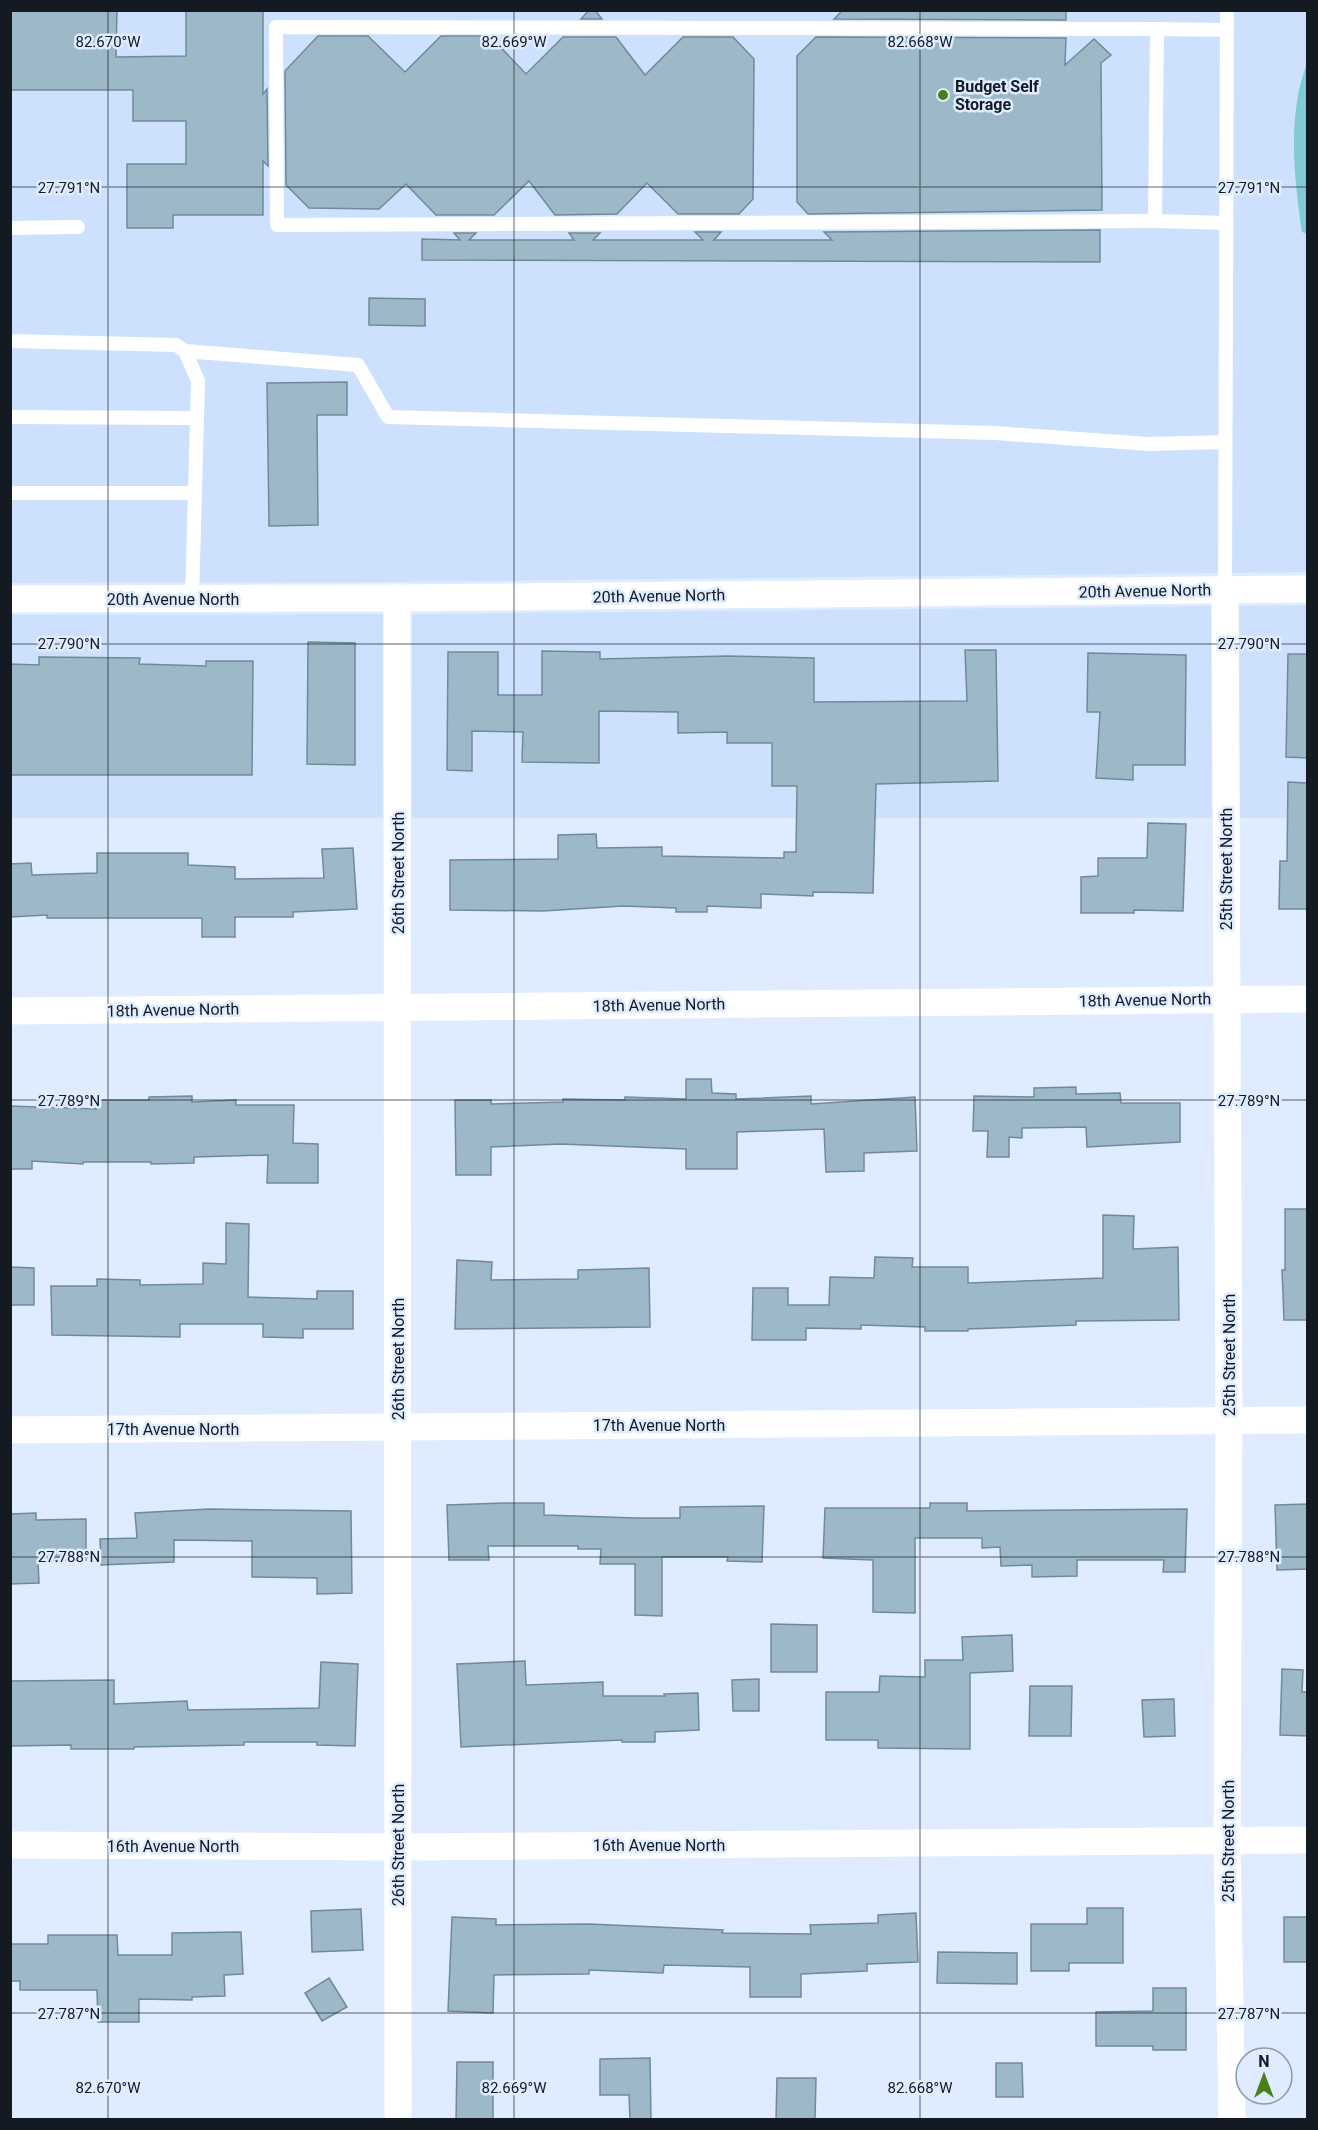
<svg xmlns="http://www.w3.org/2000/svg" width="1318" height="2130" font-family="Roboto,sans-serif">
<rect width="100%" height="100%" fill="#dfecff"/>
<g fill="#cde1ff">
<polygon points="10,11 1307,11 1307,63 1300,81 1302,232 1308,234 1307,572 397,582 11,583"/>
<polygon points="1307,605 1307,818 1240,818 1239,606"/>
<polygon points="1211,606 1212,818 412,818 412,614"/>
<polygon points="383,614 383,818 11,818 10,615"/>
</g>
<path fill="#80cad6" d="M1307 63V234L1302 232C1294 179 1287 114 1307 63Z"/>
<g fill="#9db8c7" stroke="#718a99" stroke-width="1.5">
<polygon points="10,10 117,10 116,57 186,56 186,10 263,10 263,94 267,89 268,166 263,161 263,215 173,215 173,228 127,228 127,164 186,164 186,121 133,121 133,90 10,90"/>
<polygon points="589,10 595,10 602,19 581,19"/>
<polygon points="843,10 1066,10 1066,20 834,19"/>
<polygon points="318,36 368,36 405,72 441,36 490,36 526,74 563,37 616,37 645,75 683,37 733,37 754,59 753,199 739,214 678,214 647,183 617,214 555,215 529,181 494,215 436,215 406,184 379,209 309,208 286,185 285,71"/>
<polygon points="816,37 1066,38 1065,65 1094,39 1111,55 1101,63 1102,210 808,214 797,202 797,56"/>
<polygon points="1100,230 1100,262 422,260 422,239 460,240 454,233 476,233 469,240 574,240 569,233 600,233 593,240 703,240 695,232 721,232 714,240 832,240 824,232"/>
<polygon points="369,298 425,299 425,326 369,325"/>
<polygon points="347,382 347,415 317,415 318,525 269,526 267,383"/>
<polygon points="308,642 355,643 355,765 307,764"/>
<polygon points="965,650 996,650 998,781 876,784 873,893 813,892 813,896 761,894 761,908 707,906 707,912 676,912 676,908 623,906 543,911 450,910 450,860 558,859 558,835 596,834 597,848 662,847 662,856 784,858 784,852 796,852 797,786 772,786 772,743 727,743 727,732 678,733 678,712 599,711 599,763 522,762 523,732 472,731 472,771 447,770 448,652 498,652 498,695 542,695 542,651 600,652 600,659 727,656 814,658 814,702 967,701"/>
<polygon points="1088,653 1186,655 1185,765 1133,765 1133,780 1096,778 1100,712 1087,712"/>
<polygon points="1288,654 1308,654 1308,758 1286,757"/>
<polygon points="39,657 140,658 139,664 206,666 206,661 253,661 252,775 10,775 10,664 39,665"/>
<polygon points="1288,782 1308,783 1308,909 1279,909 1280,861 1287,861"/>
<polygon points="1148,823 1186,824 1183,911 1134,910 1134,913 1081,913 1081,877 1098,876 1098,858 1147,858"/>
<polygon points="353,848 357,909 293,912 293,917 235,917 235,937 202,937 202,918 47,918 47,915 10,917 10,864 31,863 32,875 97,873 97,853 188,853 188,865 235,867 235,879 324,878 322,849"/>
<polygon points="686,1079 711,1079 712,1093 736,1094 736,1099 811,1096 811,1104 915,1097 917,1151 864,1153 864,1171 826,1172 824,1129 737,1132 737,1169 686,1169 686,1149 560,1144 491,1147 491,1175 456,1175 455,1100 491,1100 491,1104 563,1102 563,1099 625,1100 625,1097 686,1099"/>
<polygon points="1076,1087 1076,1094 1120,1093 1121,1103 1180,1103 1180,1142 1087,1147 1086,1127 1022,1128 1022,1138 1009,1137 1009,1157 987,1157 988,1131 973,1131 974,1096 1034,1097 1034,1088"/>
<polygon points="192,1096 192,1102 236,1100 236,1105 294,1105 293,1143 318,1144 318,1183 267,1183 268,1155 194,1157 194,1163 151,1164 151,1162 83,1162 83,1164 32,1161 32,1169 10,1169 10,1106 96,1109 96,1100 149,1100 149,1097"/>
<polygon points="1285,1209 1308,1209 1308,1320 1284,1320 1282,1270 1285,1270"/>
<polygon points="1103,1215 1134,1216 1133,1249 1178,1247 1179,1320 1076,1321 1076,1325 968,1329 968,1331 925,1331 925,1327 861,1325 861,1329 806,1328 806,1340 752,1340 753,1288 788,1288 788,1305 829,1305 830,1277 874,1278 875,1257 913,1258 912,1267 968,1267 968,1283 1103,1278"/>
<polygon points="226,1223 249,1224 248,1297 317,1299 317,1291 353,1291 353,1329 303,1329 303,1338 263,1337 263,1324 180,1324 180,1337 52,1335 51,1286 97,1286 97,1279 140,1280 140,1285 203,1284 203,1263 226,1264"/>
<polygon points="457,1260 492,1262 491,1280 578,1279 578,1270 649,1268 650,1327 455,1329"/>
<polygon points="10,1267 34,1268 34,1305 10,1305"/>
<polygon points="504,1503 544,1503 544,1515 637,1518 680,1518 680,1507 764,1506 762,1562 727,1561 728,1557 662,1557 662,1616 635,1615 635,1564 600,1564 601,1549 578,1549 578,1546 488,1546 489,1560 449,1560 447,1505"/>
<polygon points="930,1503 967,1503 967,1511 1187,1509 1185,1572 1163,1572 1164,1560 1077,1560 1077,1576 1032,1577 1032,1565 1001,1566 1000,1547 982,1548 982,1538 915,1538 915,1613 873,1612 873,1560 823,1558 825,1508 930,1508"/>
<polygon points="1308,1504 1308,1569 1277,1570 1275,1505"/>
<polygon points="209,1509 351,1511 352,1593 317,1594 317,1578 252,1577 252,1541 174,1540 174,1562 101,1565 100,1539 137,1538 135,1513"/>
<polygon points="36,1513 36,1520 86,1519 86,1560 38,1561 39,1583 10,1584 10,1514"/>
<polygon points="771,1624 817,1625 817,1672 771,1672"/>
<polygon points="1012,1635 1013,1671 970,1673 970,1749 878,1748 878,1740 826,1740 826,1692 879,1692 880,1676 925,1677 925,1660 963,1660 962,1637"/>
<polygon points="525,1661 526,1685 603,1682 603,1696 665,1696 664,1694 698,1693 699,1730 655,1732 655,1742 622,1742 622,1740 461,1747 457,1664"/>
<polygon points="321,1662 358,1664 355,1746 317,1745 317,1742 244,1742 244,1745 134,1747 134,1749 71,1749 71,1745 10,1746 10,1681 114,1680 114,1704 187,1701 188,1710 319,1708"/>
<polygon points="1282,1669 1303,1670 1302,1692 1308,1692 1308,1736 1280,1735"/>
<polygon points="759,1679 759,1711 733,1711 732,1680"/>
<polygon points="1030,1686 1072,1686 1071,1736 1029,1736"/>
<polygon points="1174,1699 1175,1736 1144,1737 1142,1700"/>
<polygon points="1087,1908 1123,1908 1123,1963 1069,1963 1069,1971 1031,1971 1031,1924 1087,1924"/>
<polygon points="361,1909 363,1950 312,1952 311,1911"/>
<polygon points="916,1913 918,1962 867,1964 867,1971 801,1974 801,1997 750,1997 750,1967 664,1965 663,1973 589,1970 589,1974 494,1975 493,2013 448,2011 452,1917 496,1919 496,1925 589,1924 723,1930 722,1933 811,1934 810,1925 878,1923 878,1915"/>
<rect x="1284" y="1917" width="24" height="45"/>
<polygon points="241,1932 243,1974 224,1975 225,1996 192,1997 192,2000 139,1999 139,2022 98,2022 97,1990 20,1990 20,1981 10,1981 10,1944 48,1944 48,1935 117,1935 118,1955 172,1955 172,1933"/>
<polygon points="938,1952 1017,1953 1017,1984 937,1983"/>
<polygon points="329,1978 347,2007 322,2021 305,1993"/>
<polygon points="1153,1988 1186,1988 1186,2050 1153,2050 1153,2046 1096,2046 1096,2012 1153,2011"/>
<polygon points="650,2058 651,2120 630,2120 629,2095 600,2095 600,2059"/>
<polygon points="457,2062 493,2062 493,2120 456,2120"/>
<polygon points="996,2063 1022,2063 1023,2097 996,2097"/>
<polygon points="777,2078 816,2078 815,2120 776,2120"/>
</g>
<g fill="none" stroke-linecap="round" stroke-linejoin="round">
<g stroke="#fff" stroke-width="14">
<polyline points="1155,221 277,225 276,27 1157,29"/>
<polyline points="1226,223 1155,221 1157,29 1227,30"/>
<polyline points="10,228 78,227"/>
<polyline points="10,341 176,345 185,351 198,381 192,599"/>
<polyline points="185,351 358,365 388,417 995,433 1149,444 1224,442"/>
<polyline points="10,417 196,418"/>
<polyline points="10,493 195,493"/>
<polyline points="1225,590 1227,10"/>
</g>
<g stroke="#fff" stroke-width="27">
<polyline points="1225,590 1229,1420 1227,1841 1232,2120"/>
<polyline points="397,598 398,2120"/>
<polyline points="10,599 397,598 1308,589"/>
<polyline points="10,1011 1308,999"/>
<polyline points="10,1430 1308,1420"/>
<polyline points="10,1845 398,1847 1308,1840"/>
</g>
</g>
<path fill="none" stroke="#141a22" stroke-width="1.5" stroke-opacity="0.45" d="M108 10V2120M514 10V2120M920 10V2120M10 187H1308M10 644H1308M10 1100H1308M10 1557H1308M10 2013H1308"/>
<circle fill="#498018" stroke="#dfecff" stroke-width="2" cx="943" cy="95" r="6"/>
<g text-anchor="middle" dominant-baseline="central" stroke-width="5" stroke-linejoin="round" paint-order="stroke">
<g font-size="16" font-weight="bold" fill="#141a22" stroke="#dfecff" text-anchor="start">
<text x="955" y="86">Budget Self<tspan x="955" dy="18">Storage</tspan></text>
</g>
<g font-size="16" fill="#141a22" stroke="#dfecff">
<text transform="translate(1145 591) rotate(-1)">20th Avenue North</text>
<text transform="translate(659 596) rotate(-1)">20th Avenue North</text>
<text x="173" y="599">20th Avenue North</text>
<text transform="translate(1226 869) rotate(-90)">25th Street North</text>
<text transform="translate(398 873) rotate(-90)">26th Street North</text>
<text transform="translate(1145 1000) rotate(-1)">18th Avenue North</text>
<text transform="translate(659 1005) rotate(-1)">18th Avenue North</text>
<text transform="translate(173 1010) rotate(-1)">18th Avenue North</text>
<text transform="translate(1229 1355) rotate(-90)">25th Street North</text>
<text transform="translate(398 1359) rotate(-90)">26th Street North</text>
<text x="659" y="1425">17th Avenue North</text>
<text x="173" y="1429">17th Avenue North</text>
<text transform="translate(1228 1841) rotate(-90)">25th Street North</text>
<text transform="translate(398 1845) rotate(-90)">26th Street North</text>
<text x="659" y="1845">16th Avenue North</text>
<text x="173" y="1846">16th Avenue North</text>
</g>
</g>
<g font-size="15" text-anchor="middle" fill="#141a22" stroke="#dfecff" stroke-width="5" stroke-linejoin="round" paint-order="stroke">
<text x="108" y="47">82.670°W</text>
<text x="514" y="47">82.669°W</text>
<text x="920" y="47">82.668°W</text>
<text x="69" y="193">27.791°N</text>
<text x="1249" y="193">27.791°N</text>
<text x="69" y="649">27.790°N</text>
<text x="1249" y="649">27.790°N</text>
<text x="69" y="1106">27.789°N</text>
<text x="1249" y="1106">27.789°N</text>
<text x="69" y="1562">27.788°N</text>
<text x="1249" y="1562">27.788°N</text>
<text x="69" y="2019">27.787°N</text>
<text x="1249" y="2019">27.787°N</text>
<text x="108" y="2093">82.670°W</text>
<text x="514" y="2093">82.669°W</text>
<text x="920" y="2093">82.668°W</text>
</g>
<rect width="1318" height="2130" fill="none" stroke="#141a22" stroke-width="24"/>
<g transform="translate(1264 2076)"><circle r="28" fill="#dfecff" stroke="#8e98a7" stroke-width="1.5"/>
<path d="M0-4.5L10 22L0 15L-10 22Z" fill="#498018"/>
<text y="-9" font-size="16" font-weight="bold" text-anchor="middle" fill="#141a22">N</text>
</g>
</svg>
